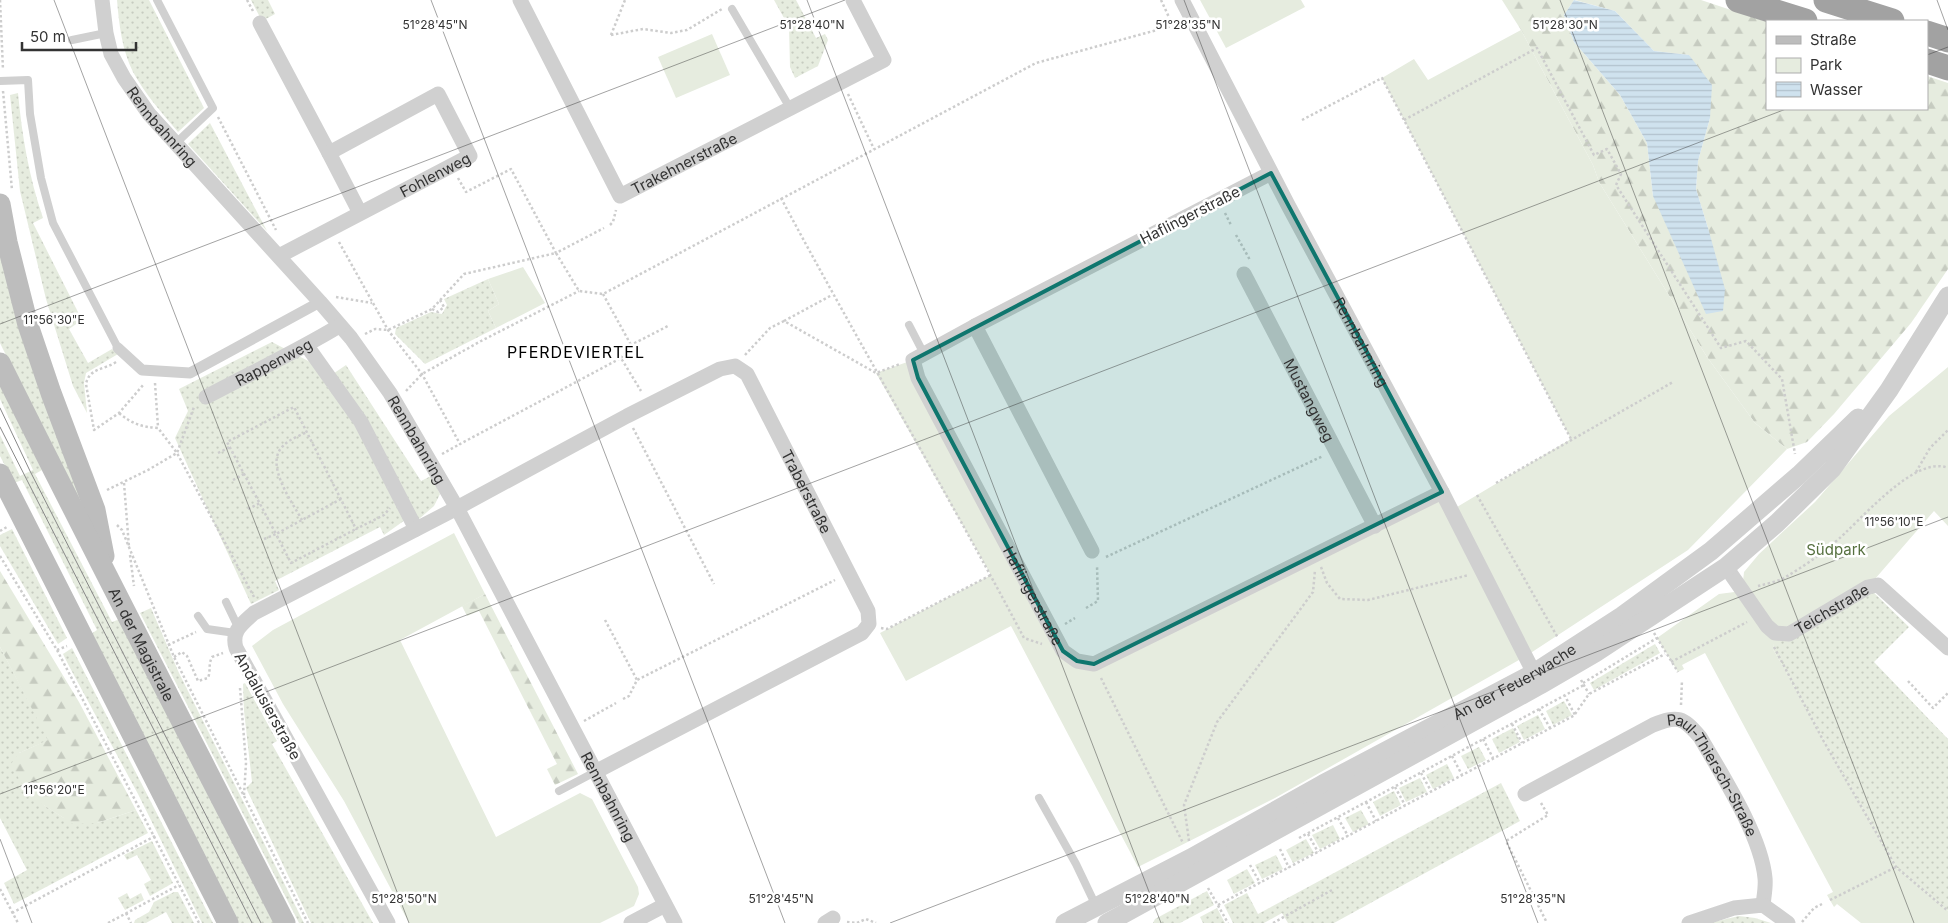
<svg xmlns="http://www.w3.org/2000/svg" width="1948" height="923" font-family="Inter,sans-serif">
<defs>
<pattern id="grass-dots" width="8" height="8" patternUnits="userSpaceOnUse" patternTransform="scale(1.25)"><rect width="8" height="8" fill="#e6ecdf"/><path d="M2 2h.1M6 6h.1" fill="none" stroke="#c6cbc0" stroke-width="1.8" stroke-linecap="round"/></pattern>
<pattern id="forest-firs" width="22" height="20" patternUnits="userSpaceOnUse" patternTransform="scale(1.25)"><rect width="22" height="20" fill="#e6ecdf"/><path d="M5 1l3.5 6h-7zM16 11l3.5 6h-7z" fill="#c6cbc0"/></pattern>
<pattern id="water-rules" width="6" height="5" patternUnits="userSpaceOnUse" patternTransform="scale(1.25)"><rect width="6" height="5" fill="#cfe2ee"/><path d="M0 2.5h6" fill="none" stroke="#b2c2cd"/></pattern>
</defs>
<rect width="100%" height="100%" fill="#fff"/>
<g fill="url(#grass-dots)">
<path d="M117 0H149L204 108 178 132C162 113 145 94 133 72 122 50 119 24 117 0Z"/>
<polygon points="251,0 268,0 275,14 262,21"/>
<polygon points="774,0 796,0 816,38 825,34 828,40 818,66 795,78 790,67 789,27"/>
<path d="M18 93C22 136 29 177 43 218L33 223 82 320 69 329 88 363 112 349 118 354 86 373 84 383 87 413 73 386 46 299 20 191 10 95Z"/>
<polygon points="210,123 267,231 188,144"/>
<polygon points="0,243 85,506 81,508 0,343"/>
<polygon points="488,279 499,304 488,311 496,328 425,364 395,334 396,328 431,312 442,314 447,305 444,299"/>
<polygon points="272,342 314,364 324,380 346,365 421,481 431,476 440,494 434,506 419,519 412,515 384,535 380,527 275,581 279,590 251,604 175,438 188,411 179,389"/>
<polygon points="0,383 42,470 35,474 112,622 120,619 276,923 237,923 91,634 97,630 22,480 14,483 0,456 0,435 20,476 33,470 0,399"/>
<polygon points="12,529 67,638 58,644 0,546 0,535"/>
<polygon points="1868,587 1909,627 1874,662 1948,739 1948,911 1896,867 1773,649 1775,633"/>
<polygon points="151,608 179,673 304,923 299,923 140,613"/>
<polygon points="1655,644 1660,653 1594,690 1590,683"/>
<polygon points="0,647 49,740 19,753 44,805 64,818 97,823 136,810 148,833 14,904 4,883 27,870 0,818"/>
<polygon points="72,648 213,923 202,923 138,794 69,666 63,654"/>
<polygon points="245,683 277,741 272,744 373,923 311,923 246,788 252,782 244,711 243,684"/>
<polygon points="1564,701 1572,715 1553,725 1546,711"/>
<polygon points="1538,715 1545,729 1524,740 1517,726"/>
<polygon points="1513,728 1520,742 1499,753 1492,739"/>
<polygon points="1479,747 1486,760 1468,769 1461,756"/>
<polygon points="1447,764 1454,778 1433,789 1426,775"/>
<polygon points="1420,778 1427,792 1406,802 1399,788"/>
<polygon points="1501,783 1520,821 1334,923 1288,923 1282,913 1264,923 1233,923 1224,905 1247,893 1258,914"/>
<polygon points="1394,791 1401,805 1380,816 1373,802"/>
<polygon points="1361,810 1369,824 1353,832 1345,818"/>
<polygon points="1333,825 1340,839 1320,849 1312,835"/>
<polygon points="1306,839 1314,853 1293,863 1286,850"/>
<polygon points="152,841 173,883 150,896 144,884 151,880 137,855 127,860 124,855"/>
<polygon points="1276,855 1283,869 1262,879 1255,865"/>
<polygon points="1247,869 1255,883 1234,894 1227,880"/>
<polygon points="1207,891 1214,905 1180,923 1153,923 1155,919"/>
<polygon points="174,892 178,892 194,923 172,923 166,912 146,923 134,923 135,920 149,912 154,902"/>
<polygon points="127,893 130,899 141,893 144,900 125,910 118,898"/>
<polygon points="1217,908 1225,923 1203,923 1200,917"/>
<polygon points="1739,916 1755,918 1771,923 1709,923"/>
</g>
<g fill="url(#forest-firs)">
<polygon points="1502,0 1574,0 1564,15 1574,42 1620,95 1647,143 1653,196 1708,228 1696,189 1698,161 1710,118 1689,55 1654,51 1615,11 1575,0 1701,0 1767,22 1767,109 1927,109 1927,76 1948,83 1948,269 1911,323 1834,414 1807,442 1787,449 1755,423 1707,357 1599,182 1593,165 1521,30"/>
<polygon points="0,571 79,702 136,810 97,823 73,824 28,795 11,764 19,753 48,740 0,647"/>
<polygon points="485,594 578,774 555,785 547,769 557,764 479,611 467,616 462,606"/>
</g>
<g fill="#e6ecdf">
<polygon points="1200,0 1301,0 1305,7 1226,48"/>
<polygon points="1521,30 1593,165 1599,182 1707,357 1755,423 1787,449 1688,550 1526,656 1275,798 1138,867 1011,626 906,681 880,633 991,575 876,373 913,360 1063,650 1094,664 1442,492 1452,510 1571,439 1382,78 1414,59 1428,80"/>
<polygon points="712,34 730,75 676,98 658,57"/>
<polygon points="523,267 545,303 496,328 488,311 499,304 488,279"/>
<polygon points="1948,367 1948,526 1934,511 1868,587 1776,633 1773,649 1896,867 1948,911 1948,923 1861,923 1837,904 1834,907 1827,895 1833,892 1705,653 1682,665 1684,669 1678,672 1657,638 1719,594 1742,591 1744,572 1759,554 1815,502 1889,416"/>
<polygon points="454,533 485,594 400,640 496,837 580,793 592,799 638,887 639,894 634,906 600,923 409,923 344,801 283,704 252,646 273,630"/>
</g>
<polygon fill="url(#water-rules)" points="1574,0 1615,11 1654,51 1689,55 1712,85 1710,118 1698,161 1696,189 1708,228 1725,289 1723,311 1706,314 1653,196 1647,143 1620,95 1574,42 1564,15"/>
<g fill="none" stroke-linecap="round" stroke-linejoin="round">
<g stroke="#cdcdcd" stroke-width="2.5" stroke-dasharray="2.5 2.5" stroke-linecap="butt">
<polyline points="0,0 3,70"/>
<polyline points="247,0 253,11"/>
<polyline points="1161,0 1173,26"/>
<polyline points="611,35 643,29 671,33 687,30 722,9"/>
<polyline points="611,35 625,0"/>
<polyline points="3,91 12,190"/>
<polyline points="848,94 874,149"/>
<polyline points="218,117 276,230"/>
<polyline points="1302,120 1382,78 1571,439"/>
<polyline points="1404,120 1537,48 1594,155 1607,149 1621,174 1616,185 1721,348 1746,341 1782,379 1795,454"/>
<polyline points="458,178 466,192 511,169 556,253 604,228"/>
<path d="M781 198C860 346 946 490 1024 638L1042 644"/>
<polyline points="1225,213 1231,225"/>
<polyline points="610,225 613,222 616,210"/>
<polyline points="1236,235 1250,260"/>
<polyline points="339,242 388,330 422,374 460,444 621,358 641,391"/>
<polyline points="603,294 631,345"/>
<polyline points="336,297 372,303"/>
<polyline points="432,309 438,312 444,307 440,300"/>
<polyline points="784,321 832,295"/>
<polyline points="365,334 375,329 388,330 432,309 464,274 556,253 579,291 603,294 1036,63 1179,24"/>
<polyline points="745,355 770,328 784,321 876,373 900,364"/>
<polyline points="621,358 631,345 668,326"/>
<path d="M116 362C104 370 89 368 86 384L94 430 119 413 144 384"/>
<polyline points="155,383 158,427"/>
<polyline points="406,391 422,374 481,341 579,291"/>
<path d="M119 413C132 424 142 427 158 428L177 453 254 597"/>
<polyline points="633,428 714,584"/>
<polyline points="218,453 230,447"/>
<polyline points="442,454 460,444"/>
<polyline points="1916,472 1930,448 1948,430"/>
<polyline points="233,480 244,474"/>
<polyline points="124,483 129,547"/>
<polyline points="1496,483 1673,382"/>
<polyline points="107,490 148,470 177,453 194,407"/>
<polyline points="1477,495 1558,638"/>
<polyline points="341,499 276,534 227,442 294,407 356,529 384,515 390,508"/>
<polyline points="248,509 260,503"/>
<path d="M302 520C292 502 264 464 283 446 288 440 299 436 307 432"/>
<polyline points="117,525 122,530 174,657 308,923"/>
<polyline points="0,531 7,527"/>
<polyline points="264,539 276,534 291,563 356,529"/>
<polyline points="130,555 134,586"/>
<polyline points="0,556 57,650 199,923"/>
<polyline points="1106,557 1323,456"/>
<polyline points="1321,567 1327,583 1340,599 1368,600 1469,575"/>
<path d="M1758 586C1766 584 1776 582 1784 578 1801 568 1819 556 1834 543 1859 523 1914 454 1948 468"/>
<polyline points="1086,608 1098,601 1097,565"/>
<polyline points="605,620 637,680"/>
<polyline points="1065,624 1075,618"/>
<polyline points="881,628 887,629 991,575"/>
<polyline points="1654,633 1678,672"/>
<polyline points="168,645 196,632"/>
<polyline points="1774,647 1823,740 1896,867 1948,911"/>
<polyline points="57,650 67,646"/>
<path d="M174 657 182 652 187 656 198 681 208 678C211 670 208 665 212 657L223 653"/>
<polyline points="1671,662 1747,622"/>
<polyline points="1101,678 1183,843"/>
<polyline points="1581,680 1589,694"/>
<polyline points="1908,681 1933,708 1948,693"/>
<polyline points="1583,683 1657,638"/>
<polyline points="240,688 246,763 244,795"/>
<polyline points="623,699 629,696 637,680 835,580"/>
<polyline points="1681,705 1682,680"/>
<polyline points="1539,709 1550,728"/>
<polyline points="1575,714 1589,694 1665,654"/>
<polyline points="584,721 616,703"/>
<polyline points="1512,724 1522,743"/>
<polyline points="1483,739 1493,758"/>
<polyline points="1452,756 1462,775"/>
<polyline points="1421,773 1431,791"/>
<polyline points="1395,787 1405,805"/>
<polyline points="1366,802 1376,821"/>
<polyline points="1541,803 1548,815 1506,841 1547,923"/>
<polyline points="1338,818 1348,836"/>
<polyline points="1308,834 1318,852"/>
<polyline points="1299,838 1584,685"/>
<polyline points="1189,841 1184,805 1217,722 1313,592 1315,570"/>
<polyline points="1280,849 1289,868"/>
<polyline points="1250,865 1260,883"/>
<polyline points="1208,888 1228,923"/>
<polyline points="0,889 18,923"/>
<polyline points="1830,900 1896,867"/>
<polyline points="1218,905 1575,715 1565,696"/>
<polyline points="12,913 155,836"/>
<polyline points="126,913 131,923"/>
<polyline points="847,922 857,923 866,919 876,923"/>
<polyline points="1802,922 1814,908 1822,904"/>
<polyline points="108,923 179,885"/>
<polyline points="1273,923 1332,890"/>
</g>
<g stroke="#d0d0d0" stroke-width="8">
<polyline points="157,0 213,108 175,144"/>
<polyline points="732,9 790,108"/>
<polyline points="72,40 106,33"/>
<polyline points="0,81 28,80 30,114 41,178 53,223 118,348"/>
<polyline points="909,325 924,354"/>
<polyline points="226,602 238,627"/>
<polyline points="198,616 207,629 235,633"/>
<polyline points="559,791 595,772"/>
<polyline points="1039,798 1076,864 1096,906"/>
</g>
<polyline stroke="#d0d0d0" stroke-width="11" points="118,348 142,370 190,373 320,302"/>
<g stroke="#d0d0d0" stroke-width="15">
<path id="s1" d="M102 0 106 33 111 54 124 78 149 114 320 302 351 338 390 393 457 508 675 923"/>
<path id="s2" d="M520 0 620 196 884 60 853 0"/>
<path id="s3" d="M1182 0 1288 205 1442 492 1538 681"/>
<polyline points="260,23 329,153"/>
<path id="s4" d="M1271 173 975 326 913 360 918 378 1063 651 1077 661 1094 664 1442 492"/>
<path id="s5" d="M279 256 470 156 438 94 329 153 360 213"/>
<path id="s6" d="M1244 274 1375 526"/>
<polyline points="975,326 1092,551"/>
<polyline points="307,346 361,422 416,529"/>
<path id="s7" d="M206 397C251 373 296 352 339 326"/>
<path id="s8" d="M1726 567 1767 626 1775 633 1789 634 1868 587 1878 585 1948 648"/>
<path id="s9" d="M1525 794 1653 725C1678 715 1683 717 1700 737 1722 775 1761 835 1765 878 1766 886 1764 896 1763 905"/>
<path id="s10" d="M388 923 236 648C231 631 242 624 254 613L457 508 627 416 720 369 735 366 747 374 868 611 869 624 862 633 595 772"/>
<polyline points="631,923 665,905"/>
<polyline points="825,923 833,918"/>
<polyline points="1689,923 1734,908 1763,905 1788,923"/>
</g>
<g stroke="#d0d0d0" stroke-width="19">
<path id="s11" d="M1065 923 1191 858 1323 784 1534 673 1622 616 1711 551 1799 475 1858 418"/>
<polyline points="1107,923 1540,685 1595,653 1726,567 1777,523 1832,469 1889,390 1948,296"/>
</g>
<g stroke="#bdbdbd" stroke-width="21">
<polyline points="0,204 7,242 28,325 51,393 95,510 104,556"/>
<path id="s12" d="M0 363C93 551 190 737 285 923"/>
<polyline points="0,474 228,923"/>
</g>
<g stroke="#a2a2a2" stroke-width="25">
<polyline points="1738,0 1805,21"/>
<polyline points="1826,0 1892,21"/>
<polyline points="1927,33 1948,40"/>
<polyline points="1927,61 1948,68"/>
</g>
<g stroke="#888" stroke-width="1">
<polyline points="0,408 30,471 261,923"/>
<polyline points="0,427 252,923"/>
</g>
</g>
<path fill="#0f766e" fill-opacity="0.2" stroke="#0f766e" stroke-width="4" stroke-linejoin="round" d="M1271 173 1442 492 1094 664 1077 661 1063 651 918 378 913 360Z"/>
<path fill="none" stroke="#333" stroke-width="1" stroke-opacity="0.45" d="M54 0 409 923M431 0 785 923M807 0 1161 923M1184 0 1538 923M1560 0 1914 923M1937 0 1948 30M1927 55 1948 47M0 324 845 0M0 794 1786 109M0 839 32 923M890 923 1948 517"/>
<g text-anchor="middle" dominant-baseline="central" stroke-width="5" stroke-linejoin="round" paint-order="stroke">
<g font-size="15" fill="#333" stroke="#fff">
<text stroke="none"><textPath href="#s1" startOffset="144">Rennbahnring</textPath></text>
<text stroke="none"><textPath href="#s2" startOffset="292">Trakehnerstraße</textPath></text>
<text stroke="none"><textPath href="#s5" startOffset="176">Fohlenweg</textPath></text>
<text transform="translate(1190 215) rotate(-27)">Haflingerstraße</text>
<text stroke="none"><textPath href="#s3" startOffset="386">Rennbahnring</textPath></text>
<text stroke="none"><textPath href="#s7" startOffset="76">Rappenweg</textPath></text>
<text stroke="none"><textPath href="#s6" startOffset="142">Mustangweg</textPath></text>
<text stroke="none"><textPath href="#s1" startOffset="549">Rennbahnring</textPath></text>
<text stroke="none"><textPath href="#s10" startOffset="1044">Traberstraße</textPath></text>
<text stroke="none"><textPath href="#s4" startOffset="669">Haflingerstraße</textPath></text>
<text stroke="none"><textPath href="#s8" startOffset="146">Teichstraße</textPath></text>
<text stroke="none"><textPath href="#s12" startOffset="315">An der Magistrale</textPath></text>
<text stroke="none"><textPath href="#s11" startOffset="510">An der Feuerwache</textPath></text>
<text transform="translate(268 706) rotate(61)">Andalusierstraße</text>
<text stroke="none"><textPath href="#s9" startOffset="236">Paul-Thiersch-Straße</textPath></text>
<text stroke="none"><textPath href="#s1" startOffset="954">Rennbahnring</textPath></text>
</g>
<g font-size="15" fill="#56703f" stroke="#fff">
<text x="1836" y="549">Südpark</text>
</g>
<g font-size="16" letter-spacing="1" fill="#000" stroke="#fff">
<text x="576" y="352">PFERDEVIERTEL</text>
</g>
</g>
<g font-size="12" text-anchor="middle" fill="#333" stroke="#fff" stroke-width="5" stroke-linejoin="round" paint-order="stroke">
<text x="435" y="29">51°28'45"N</text>
<text x="812" y="29">51°28'40"N</text>
<text x="1188" y="29">51°28'35"N</text>
<text x="1565" y="29">51°28'30"N</text>
<text x="54" y="324">11°56'30"E</text>
<text x="1894" y="526">11°56'10"E</text>
<text x="54" y="794">11°56'20"E</text>
<text x="404" y="903">51°28'50"N</text>
<text x="781" y="903">51°28'45"N</text>
<text x="1157" y="903">51°28'40"N</text>
<text x="1533" y="903">51°28'35"N</text>
</g>
<rect x="1766" y="20" width="162" height="90" fill="#ffffff" stroke="#adadad"/>
<rect x="1776" y="36" width="25" height="8" fill="#bdbdbd" stroke="#adadad"/>
<text x="1810" y="45" font-size="15" fill="#333333">Straße</text>
<rect x="1776" y="58" width="25" height="15" fill="#e6ecdf" stroke="#adadad"/>
<text x="1810" y="70" font-size="15" fill="#333333">Park</text>
<rect x="1776" y="82" width="25" height="15" fill="url(#water-rules)" stroke="#adadad"/>
<text x="1810" y="95" font-size="15" fill="#333333">Wasser</text>
<path d="M22 42v8h114v-8" fill="none" stroke="#333333" stroke-width="2.5"/>
<text x="30" y="42" font-size="15" fill="#333333" stroke="#ffffff" stroke-width="4" paint-order="stroke">50 m</text>
</svg>
